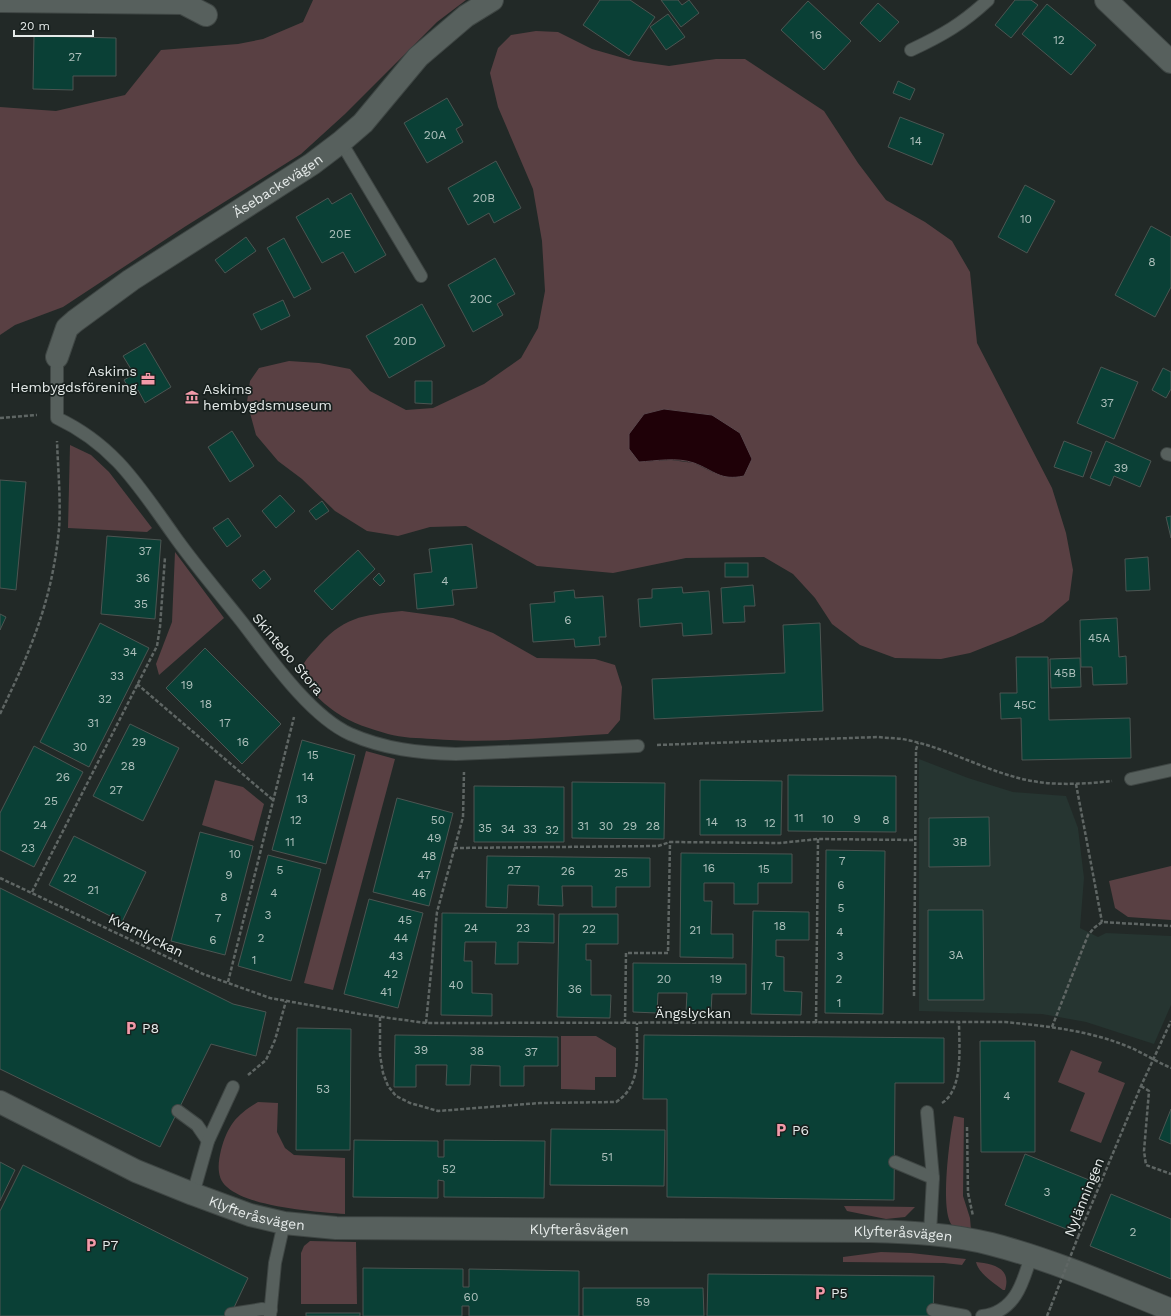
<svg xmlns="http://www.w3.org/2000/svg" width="1171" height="1316" font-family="'Work Sans',sans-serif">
<rect width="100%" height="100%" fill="#222927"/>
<polygon fill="#263531" points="919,759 968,778 1013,792 1066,796 1078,828 1084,878 1080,928 1098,937 1106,933 1171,936 1171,1005 1154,1044 1086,1022 1042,1014 919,1011"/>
<g fill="#594043" fill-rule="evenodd">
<polygon points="313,0 466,0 437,22 345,114 301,154 186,226 63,307 15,325 0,335 0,107 56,111 125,95 161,50 238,44 263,39 303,22"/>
<path d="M536 31 558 32 592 49 634 61 669 66 716 59H745L824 111 858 163 886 200 925 222 952 241 970 272 977 343 1052 488 1066 533 1073 570 1069 600 1043 622 1013 636 970 653 941 659 895 658 860 645 832 624 815 598 793 574 764 557 686 558 613 573 537 566 466 526 430 527 398 536 367 531 335 511 302 479 278 461 256 435 247 402 250 381 259 368 289 361 319 363 350 369 370 391 406 410 433 408 484 384 521 358 538 328 545 291 542 241 533 189 498 107 490 73 498 48 511 35ZM664 409 712 415 714 473 694 463 671 460 639 462 644 414Z"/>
<polygon points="70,445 91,455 109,472 152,528 147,532 68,528"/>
<polygon points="175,552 224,618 159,675 156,664 172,622"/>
<path d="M402 611 453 618 493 633 537 658 595 659 615 665 622 687 620 720 608 734C550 737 491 744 433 739 418 738 402 738 388 734 371 729 351 723 337 713 326 706 300 684 302 670 302 663 310 655 315 650 342 617 362 615 402 611Z"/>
<polygon points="366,751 395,759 333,990 304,983"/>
<polygon points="215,780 243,787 264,804 254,841 202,825"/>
<polygon points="1171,866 1171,920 1128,917 1115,908 1109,881"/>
<polygon points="561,1036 596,1036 616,1048 616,1077 595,1077 595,1090 561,1089"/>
<polygon points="1071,1050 1102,1062 1098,1072 1125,1083 1101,1143 1070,1131 1085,1093 1058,1082"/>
<path d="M258 1102 278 1103 277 1132 285 1148 294 1155 345 1158V1214C315 1212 249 1207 227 1187 216 1178 218 1163 221 1150 228 1125 236 1115 258 1102Z"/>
<path d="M954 1116 964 1118 963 1196 970 1218 971 1230C965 1229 958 1229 953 1226 939 1214 950 1134 954 1116Z"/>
<polygon points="844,1206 915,1207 905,1217 886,1219 847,1211"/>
<polygon points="310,1241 356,1242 357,1304 301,1304 301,1253 304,1246"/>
<polygon points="881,1252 911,1253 966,1259 962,1265 944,1263 843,1262 843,1257"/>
<path d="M976 1262C992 1264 1012 1267 1005 1290H1003C994 1283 979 1274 976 1262Z"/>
</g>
<path fill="#1f0108" stroke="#5a474c" d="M664 409 712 415 740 433 752 459 744 476C720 481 715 471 694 463 677 457 656 461 639 462L629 449V434L644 414Z"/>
<g fill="#0a4036" stroke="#4c5552">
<polygon points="600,0 630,0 655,17 629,56 583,25"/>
<polygon points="661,0 678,0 682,5 689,0 699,13 681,27"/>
<polygon points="1015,0 1031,0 1038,5 1011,38 995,25"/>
<polygon points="808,1 851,41 824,70 781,30"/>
<polygon points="878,3 899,22 880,42 860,23"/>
<polygon points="1047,4 1096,45 1071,75 1022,34"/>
<polygon points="668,14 685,37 666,50 650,27"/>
<polygon points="34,36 116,38 116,76 73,76 73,90 33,89"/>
<polygon points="898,81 915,89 910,100 893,93"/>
<polygon points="447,98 463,125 456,129 463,142 427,163 404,123"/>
<polygon points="900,117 944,134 932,165 888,147"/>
<polygon points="496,161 521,208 494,223 489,213 468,225 448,188"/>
<polygon points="1025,185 1055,201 1027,253 998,237"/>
<polygon points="351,193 386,255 355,273 343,252 322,263 296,217 328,198 332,204"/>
<polygon points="1151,226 1171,237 1171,287 1155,317 1115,295"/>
<polygon points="246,237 256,251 225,273 215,260"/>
<polygon points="284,238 311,289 294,298 267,248"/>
<polygon points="495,258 515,294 497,304 503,315 473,332 448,285"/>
<polygon points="283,300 290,316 261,330 253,314"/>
<polygon points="422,304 445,346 389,378 366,336"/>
<polygon points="145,343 171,387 145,403 138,390 132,394 124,380 134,374 123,356"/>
<polygon points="1101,367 1138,382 1114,439 1077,423"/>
<polygon points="1163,368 1171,372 1171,389 1166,398 1152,390"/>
<polygon points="415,381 432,381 432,404 415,403"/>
<polygon points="232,431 254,466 230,482 208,447"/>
<polygon points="1064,441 1092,452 1083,477 1054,467"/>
<polygon points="1106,441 1151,461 1140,487 1114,476 1110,486 1090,478"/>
<polygon points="0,480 26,482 16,590 0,588"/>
<polygon points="280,495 295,511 276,528 262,511"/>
<polygon points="322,501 329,511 316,520 309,511"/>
<polygon points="1171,516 1171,538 1166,517"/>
<polygon points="228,518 241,536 227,547 213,528"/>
<polygon points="107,536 161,540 155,619 101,614"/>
<polygon points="472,544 477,588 452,590 454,605 417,609 414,574 432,572 429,549"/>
<polygon points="358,550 375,569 332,610 314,591"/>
<polygon points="1148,557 1150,590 1126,591 1125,559"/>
<rect x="725" y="563" width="23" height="14"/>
<polygon points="264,570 271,579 260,589 252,580"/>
<polygon points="379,573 385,581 380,586 373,579"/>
<polygon points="753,585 755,606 744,606 745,622 723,623 721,588"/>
<polygon points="682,587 683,593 709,591 712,634 683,636 682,623 640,627 638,599 652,598 652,589"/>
<polygon points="574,590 575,598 603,596 606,637 599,637 600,645 575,647 574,639 533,642 530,604 555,602 554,592"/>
<polygon points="0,614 6,617 0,630"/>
<polygon points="1117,618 1119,657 1126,656 1127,684 1093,685 1092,667 1081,667 1080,620"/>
<polygon points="100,623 149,648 89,767 40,742"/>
<polygon points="820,623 823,711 654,719 652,679 785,673 783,625"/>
<polygon points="205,648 281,724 242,764 166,688"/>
<polygon points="1016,657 1048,657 1049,720 1130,718 1131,758 1022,760 1021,718 1001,719 1000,693 1017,693"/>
<polygon points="1080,658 1081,687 1051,688 1050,659"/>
<polygon points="130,724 179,748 143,821 93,796"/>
<polygon points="302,740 355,755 326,864 272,850"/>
<polygon points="34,746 83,772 34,867 0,850 0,813"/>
<polygon points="788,775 896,776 896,832 788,831"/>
<polygon points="700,780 782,781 781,835 700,835"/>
<polygon points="572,782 665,783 664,839 572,838"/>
<polygon points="474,786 564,787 564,842 474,842"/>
<polygon points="397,798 453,813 429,906 373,892"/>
<polygon points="989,817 990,866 929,867 929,818"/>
<polygon points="200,832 253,846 225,955 171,941"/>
<polygon points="74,836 146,872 122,922 49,885"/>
<polygon points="826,850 885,851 883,1014 825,1013"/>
<polygon points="681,853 792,854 792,883 758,883 758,904 734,904 734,883 704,883 704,901 712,901 711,934 733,934 733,958 680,957"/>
<polygon points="268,855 321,869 291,981 238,966"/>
<polygon points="487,856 650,858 650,887 616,887 616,907 592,907 592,886 562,886 563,906 538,905 539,886 508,885 507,908 486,907"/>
<polygon points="0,888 233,1004 266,1012 256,1056 211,1044 160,1147 0,1069"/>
<polygon points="369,899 423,913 398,1008 344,994"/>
<polygon points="928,910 983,910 984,1000 928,1000"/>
<polygon points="753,911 809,912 809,940 776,940 776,956 784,957 784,991 802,992 801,1015 751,1014"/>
<polygon points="442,913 554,914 554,943 518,942 518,964 495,964 496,942 465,942 464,961 472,961 472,993 492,994 492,1016 441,1015"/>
<polygon points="559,914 618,914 618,944 586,944 586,960 591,960 591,995 611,995 610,1018 557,1017"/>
<polygon points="633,963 746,964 746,994 712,994 711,1012 686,1012 687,993 658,993 657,1013 633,1012"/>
<polygon points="297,1028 351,1029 350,1150 296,1150"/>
<polygon points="395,1035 558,1037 558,1066 524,1066 524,1086 500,1086 500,1066 471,1065 470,1085 446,1085 447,1065 416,1065 416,1087 394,1087"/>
<polygon points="644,1035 944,1038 944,1083 895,1083 894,1200 667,1197 667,1099 643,1099"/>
<polygon points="980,1041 1035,1041 1035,1152 981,1152"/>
<polygon points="1171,1109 1171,1144 1159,1139"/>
<polygon points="551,1129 665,1130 664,1186 550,1185"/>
<polygon points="354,1140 438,1141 438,1157 444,1157 444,1140 545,1141 544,1198 444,1197 444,1181 438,1180 438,1198 353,1197"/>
<polygon points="1025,1154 1089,1180 1069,1230 1005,1205"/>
<polygon points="0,1162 15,1170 0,1201"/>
<polygon points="23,1165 248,1278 230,1316 0,1316 0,1211"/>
<polygon points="1111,1194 1171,1219 1171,1279 1090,1246"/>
<polygon points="363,1268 463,1269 463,1287 469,1287 469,1269 579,1271 579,1316 469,1316 469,1306 462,1306 462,1316 363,1316"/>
<polygon points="708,1274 934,1276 933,1316 707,1316"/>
<polygon points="583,1288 703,1288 704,1316 583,1316"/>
<rect x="306" y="1313" width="54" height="3"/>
</g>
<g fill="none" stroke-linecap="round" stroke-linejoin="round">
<g stroke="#3f4644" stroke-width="14">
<g id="service">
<path d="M911 50C943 35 962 24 988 0"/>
<polyline points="341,142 421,276"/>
<path d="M57 357V418C114 445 138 485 173 534 194 564 219 593 242 622 269 657 310 716 350 734 384 749 419 753 456 754L638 746"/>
<polyline points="1167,454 1171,455"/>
<polyline points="1131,779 1171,770"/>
<polyline points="178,1111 197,1125 208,1141"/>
<polyline points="927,1112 933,1178"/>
<polyline points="895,1162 933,1178 930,1233"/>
<polyline points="193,1194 208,1141 233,1087"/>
<polyline points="933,1310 965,1316"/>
<polyline points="231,1314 262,1309 271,1310"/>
<polyline points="270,1316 275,1263 284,1223"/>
<path d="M982 1316C1015 1312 1023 1283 1031 1256"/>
</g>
</g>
<g stroke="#3f4644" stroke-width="24">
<g id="minor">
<polyline points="1106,0 1171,62"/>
<polyline points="0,1 183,3 206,15"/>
<path id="s1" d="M57 357 67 328 75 321 131 280 312 164 341 142 363 123 418 57 466 16 492 0"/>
<path id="s2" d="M0 1102 136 1171 193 1194 250 1215 284 1223 336 1228 870 1231C910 1232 951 1234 991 1244 1053 1260 1112 1286 1171 1310"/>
</g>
</g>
<g stroke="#5f6664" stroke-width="2.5" stroke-dasharray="4 2" stroke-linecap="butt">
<polyline points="0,418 37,415"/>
<polyline points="137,684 273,800"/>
<path d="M0 714C31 650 52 601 59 529 61 501 58 470 57 441"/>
<path d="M657 745 878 737C886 738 894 738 902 739 944 746 984 771 1027 780 1055 786 1084 784 1112 781"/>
<polyline points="1076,784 1102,922"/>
<polyline points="454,848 658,846 670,842 780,843 818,839 914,840"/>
<path d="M0 878 203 974 270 998 360 1014 426 1023 1005 1022C1045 1026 1086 1030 1124 1045 1140 1051 1155 1061 1171 1068"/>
<polyline points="32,892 157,646 160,627 165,557"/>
<polyline points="228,982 294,717"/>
<polyline points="914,996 916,750 918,743"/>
<path d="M380 1017V1055L383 1073 388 1086 396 1096 410 1103 438 1111 540 1103 616 1102C643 1085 636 1052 637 1023"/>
<polyline points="426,1023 437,912 463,817 464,772"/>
<polyline points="625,1023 626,953 668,953 670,842"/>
<polyline points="816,1023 818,839"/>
<polyline points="1052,1027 1088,935 1094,928 1102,922 1171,926"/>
<polyline points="248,1075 266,1060 275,1040 286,1001"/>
<polyline points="1141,1086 1149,1091 1144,1151 1146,1165 1171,1174"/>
<path d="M942 1103C964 1089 959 1045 959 1022"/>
<polyline points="967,1127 968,1193 973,1216"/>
<polyline points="1078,1237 1141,1086 1171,1021"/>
<polyline points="1047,1316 1051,1306"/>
</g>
<use href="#service" stroke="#57605d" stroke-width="12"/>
<use href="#minor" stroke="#57605d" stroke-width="22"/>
<polyline stroke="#5f6664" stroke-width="2.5" stroke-dasharray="4 2" stroke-linecap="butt" points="1051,1306 1078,1237"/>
</g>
<defs>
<g id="office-bare" transform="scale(1.08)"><path d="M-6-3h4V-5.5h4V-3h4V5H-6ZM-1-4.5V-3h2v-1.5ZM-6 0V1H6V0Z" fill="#f39aa9" stroke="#18201e" stroke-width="2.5" paint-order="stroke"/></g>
<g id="museum-bare" transform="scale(1.08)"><path d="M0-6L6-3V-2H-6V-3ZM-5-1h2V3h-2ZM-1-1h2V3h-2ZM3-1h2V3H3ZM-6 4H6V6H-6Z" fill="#f39aa9" stroke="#18201e" stroke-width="2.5" paint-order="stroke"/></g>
<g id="parking-bare" transform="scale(1.08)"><path d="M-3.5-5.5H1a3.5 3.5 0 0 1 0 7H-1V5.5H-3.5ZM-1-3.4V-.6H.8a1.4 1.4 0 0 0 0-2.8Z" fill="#f39aa9" stroke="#18201e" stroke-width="2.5" paint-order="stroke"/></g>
</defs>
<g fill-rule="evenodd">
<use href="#office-bare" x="148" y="379"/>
<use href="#museum-bare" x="192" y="397"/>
<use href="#parking-bare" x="131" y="1028"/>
<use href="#parking-bare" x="781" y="1130"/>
<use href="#parking-bare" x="91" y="1245"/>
<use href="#parking-bare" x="820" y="1293"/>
</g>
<g text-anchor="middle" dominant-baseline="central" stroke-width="3.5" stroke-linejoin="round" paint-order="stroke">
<g font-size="12" fill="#aec0bc">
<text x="816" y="35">16</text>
<text x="1059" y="40">12</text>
<text x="75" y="57">27</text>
<text x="435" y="135">20A</text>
<text x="916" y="141">14</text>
<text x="484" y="198">20B</text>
<text x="1026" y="219">10</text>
<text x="340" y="234">20E</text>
<text x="1152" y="262">8</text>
<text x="481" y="299">20C</text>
<text x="405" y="341">20D</text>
<text x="1107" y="403">37</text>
<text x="1121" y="468">39</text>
<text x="145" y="551">37</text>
<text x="143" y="578">36</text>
<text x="445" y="581">4</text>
<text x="141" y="604">35</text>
<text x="568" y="620">6</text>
<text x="1099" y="638">45A</text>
<text x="130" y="652">34</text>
<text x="1065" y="673">45B</text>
<text x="117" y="676">33</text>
<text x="187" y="685">19</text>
<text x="105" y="699">32</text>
<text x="206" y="704">18</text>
<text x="1025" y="705">45C</text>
<text x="93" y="723">31</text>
<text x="225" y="723">17</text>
<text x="139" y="742">29</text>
<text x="243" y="742">16</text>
<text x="80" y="747">30</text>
<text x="313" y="755">15</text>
<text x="128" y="766">28</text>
<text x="63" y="777">26</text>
<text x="308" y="777">14</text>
<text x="116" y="790">27</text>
<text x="302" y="799">13</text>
<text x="51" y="801">25</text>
<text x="799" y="818">11</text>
<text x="828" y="819">10</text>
<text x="857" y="819">9</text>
<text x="296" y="820">12</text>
<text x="438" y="820">50</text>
<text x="886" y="820">8</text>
<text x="712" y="822">14</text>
<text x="741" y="823">13</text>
<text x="770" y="823">12</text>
<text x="40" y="825">24</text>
<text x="583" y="826">31</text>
<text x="606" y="826">30</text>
<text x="630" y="826">29</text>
<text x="653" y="826">28</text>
<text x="485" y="828">35</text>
<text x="508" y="829">34</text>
<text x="530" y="829">33</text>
<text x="552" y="830">32</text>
<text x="434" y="838">49</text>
<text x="290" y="842">11</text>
<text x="960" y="842">3B</text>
<text x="28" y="848">23</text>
<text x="235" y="854">10</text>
<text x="429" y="856">48</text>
<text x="842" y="861">7</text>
<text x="709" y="868">16</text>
<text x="764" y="869">15</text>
<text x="280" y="870">5</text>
<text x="514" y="870">27</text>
<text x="568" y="871">26</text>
<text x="621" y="873">25</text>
<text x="229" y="875">9</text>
<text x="424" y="875">47</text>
<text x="70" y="878">22</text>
<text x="841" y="885">6</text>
<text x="93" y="890">21</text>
<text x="274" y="893">4</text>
<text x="419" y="893">46</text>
<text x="224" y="897">8</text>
<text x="841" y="908">5</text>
<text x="268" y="915">3</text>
<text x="218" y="918">7</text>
<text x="405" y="920">45</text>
<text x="780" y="926">18</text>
<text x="471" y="928">24</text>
<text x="523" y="928">23</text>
<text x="589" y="929">22</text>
<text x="695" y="930">21</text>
<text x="840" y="932">4</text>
<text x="261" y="938">2</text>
<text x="401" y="938">44</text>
<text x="213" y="940">6</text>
<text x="956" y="955">3A</text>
<text x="396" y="956">43</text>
<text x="840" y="956">3</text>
<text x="254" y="960">1</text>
<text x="391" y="974">42</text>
<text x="664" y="979">20</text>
<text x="716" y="979">19</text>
<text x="839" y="979">2</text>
<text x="456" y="985">40</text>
<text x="767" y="986">17</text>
<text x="575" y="989">36</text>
<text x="386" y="992">41</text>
<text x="839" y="1003">1</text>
<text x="421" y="1050">39</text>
<text x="477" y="1051">38</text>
<text x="531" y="1052">37</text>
<text x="323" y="1089">53</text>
<text x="1007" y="1096">4</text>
<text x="607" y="1157">51</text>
<text x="449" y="1169">52</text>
<text x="1047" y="1192">3</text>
<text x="1133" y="1232">2</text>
<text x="471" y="1297">60</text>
<text x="643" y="1302">59</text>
</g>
<g font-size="14" fill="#e5eae9" stroke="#18201e">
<text stroke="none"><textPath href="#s1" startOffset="285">Äsebackevägen</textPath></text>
<text transform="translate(288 654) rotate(50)">Skintebo Stora</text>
<text transform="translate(146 935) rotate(26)">Kvarnlyckan</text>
<text x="693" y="1013">Ängslyckan</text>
<text transform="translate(1084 1197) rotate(-68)">Nylänningen</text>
<text stroke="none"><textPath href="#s2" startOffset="281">Klyfteråsvägen</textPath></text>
<text stroke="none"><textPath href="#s2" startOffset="605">Klyfteråsvägen</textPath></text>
<text stroke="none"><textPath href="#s2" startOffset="929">Klyfteråsvägen</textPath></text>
</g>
<g font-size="14" fill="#e5eae9" stroke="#18201e" text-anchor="start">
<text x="137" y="371" text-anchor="end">Askims<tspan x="137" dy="16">Hembygdsförening</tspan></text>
<text x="203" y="389">Askims<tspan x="203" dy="16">hembygdsmuseum</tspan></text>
<text x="142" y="1028">P8</text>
<text x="792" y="1130">P6</text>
<text x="102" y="1245">P7</text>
<text x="831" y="1293">P5</text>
</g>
</g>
<path d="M14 30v6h79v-6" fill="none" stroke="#e5eae9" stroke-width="2"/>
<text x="20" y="30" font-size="12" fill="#e5eae9" stroke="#18201e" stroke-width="3" paint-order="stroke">20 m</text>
</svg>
